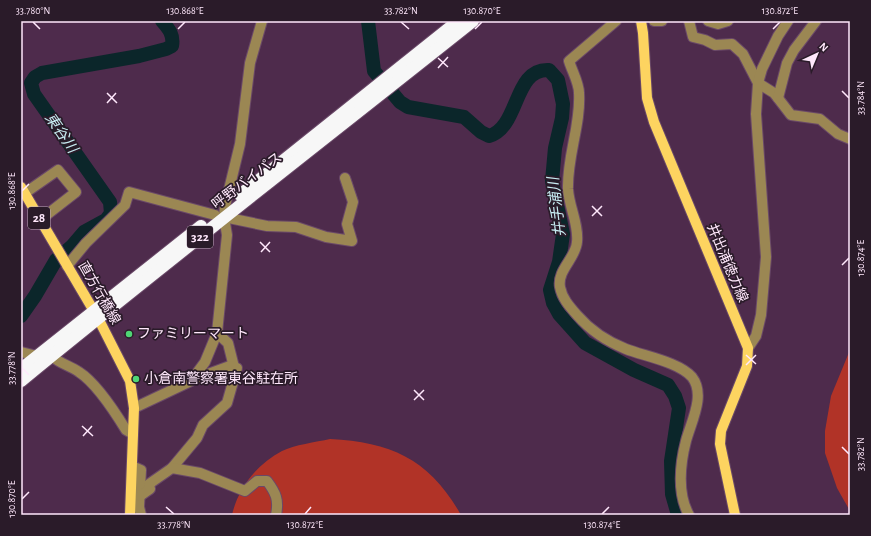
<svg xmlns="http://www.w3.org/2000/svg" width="871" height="536" font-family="'Alegreya Sans','Noto Sans JP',sans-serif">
<rect width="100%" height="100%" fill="#4e2b4c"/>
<g fill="#b13327">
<polygon points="850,350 850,511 837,488 825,453 825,431 831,396"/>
<path d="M330 439C392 442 430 460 461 515H232C238 488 257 464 282 451 294 445 316 442 330 439Z"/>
</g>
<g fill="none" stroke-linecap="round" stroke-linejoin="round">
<g stroke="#0b262a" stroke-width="14">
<path d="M368 21 374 71 400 102 408 107 464 117 481 132 489 136C520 127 513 68 549 70L558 80 563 104 562 118 555 148 552 181 563 234 559 262 550 290 553 303 559 314 585 343 634 370 668 385 675 396 679 408 671 461 672 494 678 515"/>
<path d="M21 316 35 296 56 260 72 246 84 232 106 220 111 213 110 202 34 94 31 83 35 77 42 73 139 56 166 49 172 46C174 35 169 29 162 21"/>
</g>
<g stroke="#6a4968" stroke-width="12">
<g id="minor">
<path d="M616 21 569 61C572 71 579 83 579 93 581 125 567 156 568 189 569 207 579 224 577 242 576 258 557 270 560 287 562 298 569 306 577 315 590 330 606 341 626 349 644 356 679 362 692 377 706 395 691 422 686 441 680 464 677 494 689 515"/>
<polyline points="654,21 662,21"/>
<polyline points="689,21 693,37 705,40 715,45 732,44 743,54 758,83 774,93 791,115 820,119 838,134 850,139"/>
<polyline points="708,21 718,24 728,21"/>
<polyline points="778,98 787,63 794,50 816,21"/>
<polyline points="25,193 58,170 76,192 40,220"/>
<polyline points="224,217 267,226 296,227 326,237 352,241 347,224 353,202 345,178"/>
<polyline points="67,266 86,243 125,205 129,192 215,215"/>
<polyline points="217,333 228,343 234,367"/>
<polyline points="748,348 756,336 761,315 766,257 756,114 758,83 762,69 778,36 788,21"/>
<polyline points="21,352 37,356"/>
<path d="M52 356C60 364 69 365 79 372 96 383 115 412 126 430L133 434"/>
<polyline points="134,408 191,381 205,362 217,333 227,235 224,217 225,206 240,144 250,63 262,21"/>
<polyline points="132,466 141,470 139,507 141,515"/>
<polyline points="172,468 197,438 203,425 227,403 237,368 230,366 192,380"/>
<path d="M140 496 150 489 149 484 172 468 200 473 245 491 257 481H267C276 493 279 500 276 515"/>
</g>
</g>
<g stroke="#6a4968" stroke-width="12">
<g id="major">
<polyline points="641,21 643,33 647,98 654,122 748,348 747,366 721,431 720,444 735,515"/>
<polyline points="21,187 98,318 130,381 134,408 130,515"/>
</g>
</g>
<g stroke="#6a4968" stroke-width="14">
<g id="highway">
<polyline points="240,195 458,21"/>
<polyline points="21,369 201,226"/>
<path d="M21 381C170 259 322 141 473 21"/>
</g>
</g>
<use href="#minor" stroke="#9b8753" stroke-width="10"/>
<use href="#major" stroke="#fdd460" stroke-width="10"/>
<use href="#highway" stroke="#f7f7f7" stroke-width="12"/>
</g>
<path fill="none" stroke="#ffe8fc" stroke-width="1.5" d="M33 22 40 29M401 22 409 29M178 29 185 22M475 29 482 22M773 29 780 22M438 58 448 67M438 68 448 57M842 91 849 98M107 93 117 103M107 103 116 93M22 191 29 184M592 206 602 216M592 216 602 206M260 242 270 252M261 252 270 242M842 265 849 258M746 355 756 364M746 365 756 355M22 368 29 375M414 390 424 400M414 400 424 390M82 426 93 436M83 436 92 426M842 447 849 454M22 499 29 492M166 507 174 514M305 514 311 507M602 514 609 507"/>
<g fill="#4fd675" stroke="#2a1b29" stroke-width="1.5">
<circle cx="129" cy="334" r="4"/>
<circle cx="136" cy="379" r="4"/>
</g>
<g text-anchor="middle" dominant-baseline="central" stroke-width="3.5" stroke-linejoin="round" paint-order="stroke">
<g fill="#2a1b29" stroke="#bfaabd" stroke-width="1">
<rect x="28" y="207" width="22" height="22" rx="3"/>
<rect x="187" y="226" width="26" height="22" rx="3"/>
</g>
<g font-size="13" font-weight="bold" fill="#ffe8fc">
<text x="39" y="218">28</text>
<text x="200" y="237">322</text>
</g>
<g font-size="14" fill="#ffe8fc" stroke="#2a1b29">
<text transform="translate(247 181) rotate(-37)">呼野バイパス</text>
<text transform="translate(727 263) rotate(67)">井出浦徳力線</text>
<text transform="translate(99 293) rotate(60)">直方行橋線</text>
</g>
<g font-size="14" fill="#ffe8fc" stroke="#2a1b29" text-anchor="start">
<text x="137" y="334">ファミリーマート</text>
<text x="144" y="379">小倉南警察署東谷駐在所</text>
</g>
<g font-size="15" font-style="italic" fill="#c7ecf2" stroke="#2a1b29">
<text transform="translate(61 133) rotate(55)">東谷川</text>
<text transform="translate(557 207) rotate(-97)">井手浦川</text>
</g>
</g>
<rect width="871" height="536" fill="none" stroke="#2a1b29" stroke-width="44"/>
<g transform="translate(817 54) rotate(44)" stroke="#2a1b29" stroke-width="3" paint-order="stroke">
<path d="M0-3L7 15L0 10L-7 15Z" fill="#ffe8fc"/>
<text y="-6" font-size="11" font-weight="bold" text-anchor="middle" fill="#ffe8fc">N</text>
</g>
<rect x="22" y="22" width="827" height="492" fill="none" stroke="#ffe8fc" stroke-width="1.5"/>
<g font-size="10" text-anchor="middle" fill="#ffe8fc">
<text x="33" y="14">33.780°N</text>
<text x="185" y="14">130.868°E</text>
<text x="401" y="14">33.782°N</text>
<text x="482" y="14">130.870°E</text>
<text x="780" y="14">130.872°E</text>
<text transform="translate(860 98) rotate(-90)" y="4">33.784°N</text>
<text transform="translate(11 191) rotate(-90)" y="4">130.868°E</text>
<text transform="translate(860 258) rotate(-90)" y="4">130.874°E</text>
<text transform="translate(11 368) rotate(-90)" y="4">33.778°N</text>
<text transform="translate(860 454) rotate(-90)" y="4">33.782°N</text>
<text transform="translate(11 499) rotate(-90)" y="4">130.870°E</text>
<text x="174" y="528">33.778°N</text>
<text x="305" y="528">130.872°E</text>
<text x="602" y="528">130.874°E</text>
</g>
</svg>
